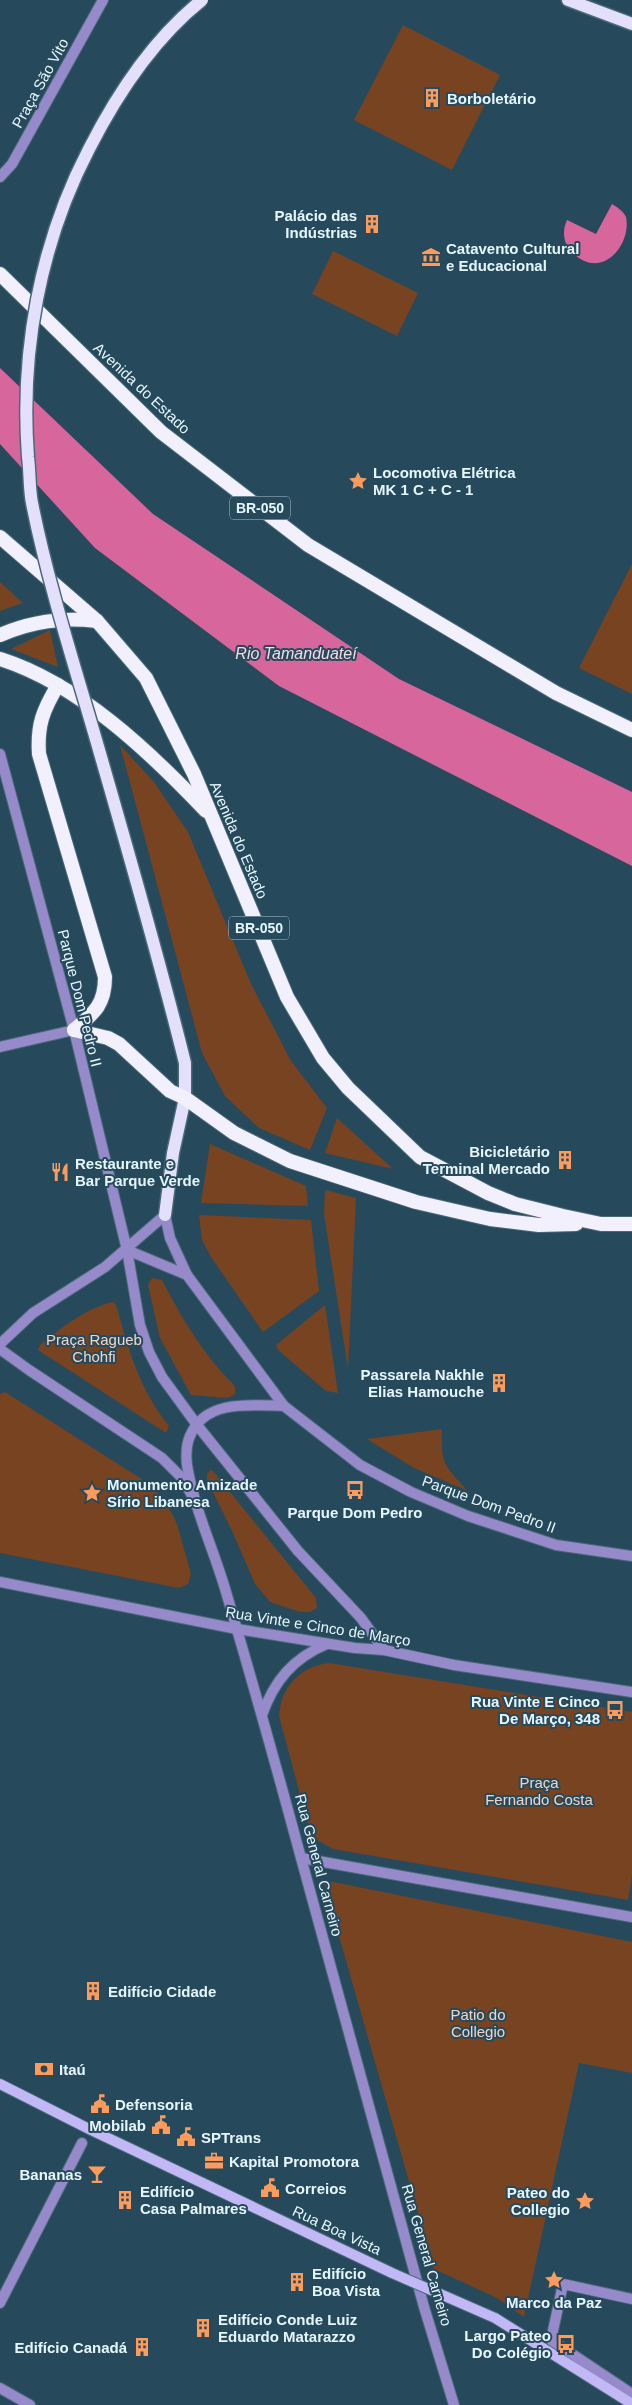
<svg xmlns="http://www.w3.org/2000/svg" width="632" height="2405" font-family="Arial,sans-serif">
<rect width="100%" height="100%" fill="#264a5c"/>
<g fill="#774320">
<polygon points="403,25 500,75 452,170 354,120"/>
<polygon points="333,251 418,293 397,336 312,294"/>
<polygon points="632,564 632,694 579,668"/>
<polygon points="0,582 23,603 0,611"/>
<polygon points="50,630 58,667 11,649"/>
<polygon points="120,745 154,782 188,832 251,984 291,1061 327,1108 310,1150 259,1128 225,1096 202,1053"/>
<polygon points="337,1118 393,1169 325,1153"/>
<polygon points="210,1144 306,1186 308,1206 201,1203"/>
<polygon points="325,1190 356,1198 348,1369 324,1214"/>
<polygon points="199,1215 311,1220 319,1291 263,1332 211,1257 202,1240"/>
<path d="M152 1278 162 1280C183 1320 202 1353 235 1386V1394L228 1398 191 1395 160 1338 148 1285Z"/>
<path d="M113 1302 116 1305C129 1350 139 1389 169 1426L166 1433 38 1350 40 1345C61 1328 86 1308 113 1302Z"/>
<polygon points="325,1305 338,1393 326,1391 278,1350 276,1345"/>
<polygon points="5,1392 151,1485 167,1504 177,1524 191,1574 188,1584 179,1588 0,1553 0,1394"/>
<path d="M442 1429C441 1465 444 1465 468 1491L414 1468 367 1439Z"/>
<polygon points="210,1470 213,1471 316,1598 317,1608 310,1612 300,1612 270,1602 255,1584 233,1533 207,1480 207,1474"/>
<path d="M329 1663 632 1712V1875L628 1900 333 1849 317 1840 309 1828 279 1716C281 1687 300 1666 329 1663Z"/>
<polygon points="323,1880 632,1942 632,2073 579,2063 524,2317 497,2298 434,2269"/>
</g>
<g fill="#d7669c">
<path d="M612 204C617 207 623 211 626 217 632 245 601 282 572 252 563 243 562 231 567 220L596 234Z"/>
<polygon points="0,368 153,514 399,679 632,792 632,866 279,686 95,548 0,444"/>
</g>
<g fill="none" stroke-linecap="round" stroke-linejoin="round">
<g stroke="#496979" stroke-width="12">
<g id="pedestrian">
<polyline points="301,1858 424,2307 454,2405"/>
<polyline points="632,2299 563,2284 551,2340 632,2394"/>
<polyline points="0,2303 82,2143"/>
<polyline points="0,2388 30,2405"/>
</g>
</g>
<g stroke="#496979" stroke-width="12">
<g id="minor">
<polyline points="0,177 12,164 103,0"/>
<polyline points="127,1250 140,1325 149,1352 162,1377 197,1425 298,1551 361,1618 384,1650"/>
<polyline points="0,1344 33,1313 105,1267 165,1215"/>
<polyline points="0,1349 29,1370 162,1458 181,1477 193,1497"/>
<polyline points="0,1582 237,1629 355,1648 384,1650 454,1665 632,1692"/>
</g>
</g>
<g stroke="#496979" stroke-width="12">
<g id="tertiary">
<polyline points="0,754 74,1030 127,1250 187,1275"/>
<polyline points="0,1047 74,1030"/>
<polyline points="165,1215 170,1238 187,1275 284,1406 360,1465 411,1492 468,1516 556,1545 632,1556"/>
<path d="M284 1406C251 1405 205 1399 190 1436 186 1445 186 1456 187 1465 194 1509 214 1550 226 1592 252 1680 277 1769 301 1858L632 1917"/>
<path d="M262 1715C274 1681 293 1658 327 1644"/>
</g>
</g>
<g stroke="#496979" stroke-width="12">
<g id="secondary">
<polyline points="0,2084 89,2129 392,2273"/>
<polyline points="495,2318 632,2404"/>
</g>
</g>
<g stroke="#496979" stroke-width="15">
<g id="primary">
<polyline points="568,0 632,24"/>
<polyline points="165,1215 173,1153 185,1098 185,1063"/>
</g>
</g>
<g stroke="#496979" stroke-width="16">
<g id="trunk">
<polyline points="0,274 161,432 308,545 556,693 632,730"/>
<polyline points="0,537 97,621 146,678 194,774 287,997 323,1058 348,1088 420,1157 488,1193 515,1204 563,1216 601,1224 632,1224"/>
<path d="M0 635C32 621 62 617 97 621"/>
<path d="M0 659C79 684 150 752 206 811"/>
<path d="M58 685C43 710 37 725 39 754L105 977C105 1005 94 1013 74 1030"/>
<polyline points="74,1030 108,1038 119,1044 170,1091 185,1098 234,1133 290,1161 416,1202 490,1219 539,1225 576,1224"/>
</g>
</g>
<use href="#pedestrian" stroke="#968acb" stroke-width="10"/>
<use href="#minor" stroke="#968acb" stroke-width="10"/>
<use href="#tertiary" stroke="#968acb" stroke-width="10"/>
<use href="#secondary" stroke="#c2b8f6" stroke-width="10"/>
<use href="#primary" stroke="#e4e0fb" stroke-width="12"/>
<use href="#trunk" stroke="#f2f0fd" stroke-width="14"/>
<g stroke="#496979" stroke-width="12" stroke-linecap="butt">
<polyline id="secondary-bridge" points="392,2273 495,2318"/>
</g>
<g stroke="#496979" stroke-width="15" stroke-linecap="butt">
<path id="primary-bridge" d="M185 1063C159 958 129 854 99 750 76 670 48 584 32 503 29 488 30 472 28 457 20 352 40 243 89 149 117 94 153 39 202 0"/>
</g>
<use href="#secondary-bridge" stroke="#c2b8f6" stroke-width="10"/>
<use href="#primary-bridge" stroke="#e4e0fb" stroke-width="12"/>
</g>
<defs>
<g id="building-bare" transform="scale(1.5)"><path d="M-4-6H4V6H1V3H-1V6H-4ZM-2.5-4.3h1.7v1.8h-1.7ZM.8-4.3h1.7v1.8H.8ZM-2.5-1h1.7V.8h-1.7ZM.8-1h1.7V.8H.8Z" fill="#ff9b5a" stroke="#264a5c" stroke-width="2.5" paint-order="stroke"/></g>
<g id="museum-bare" transform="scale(1.5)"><path d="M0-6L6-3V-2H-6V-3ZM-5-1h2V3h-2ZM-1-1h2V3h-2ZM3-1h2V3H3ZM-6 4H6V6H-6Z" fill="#ff9b5a" stroke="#264a5c" stroke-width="2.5" paint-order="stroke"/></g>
<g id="sight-bare" transform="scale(1.5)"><path d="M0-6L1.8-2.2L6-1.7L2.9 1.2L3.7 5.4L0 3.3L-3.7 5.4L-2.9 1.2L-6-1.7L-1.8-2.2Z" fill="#ff9b5a" stroke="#264a5c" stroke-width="2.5" paint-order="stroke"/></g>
<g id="restaurant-bare" transform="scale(1.5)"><path d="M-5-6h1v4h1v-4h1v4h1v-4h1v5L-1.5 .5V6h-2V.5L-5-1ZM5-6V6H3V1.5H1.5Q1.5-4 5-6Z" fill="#ff9b5a" stroke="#264a5c" stroke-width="2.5" paint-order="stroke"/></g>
<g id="bus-bare" transform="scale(1.5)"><path d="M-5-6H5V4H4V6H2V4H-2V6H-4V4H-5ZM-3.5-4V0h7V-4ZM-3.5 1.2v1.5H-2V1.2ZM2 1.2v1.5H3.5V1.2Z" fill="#ff9b5a" stroke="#264a5c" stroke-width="2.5" paint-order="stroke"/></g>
<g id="bank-bare" transform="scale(1.5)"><path d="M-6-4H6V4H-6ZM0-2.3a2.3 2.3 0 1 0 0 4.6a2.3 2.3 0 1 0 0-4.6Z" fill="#ff9b5a" stroke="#264a5c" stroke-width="2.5" paint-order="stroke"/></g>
<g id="civic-bare" transform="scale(1.5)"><path d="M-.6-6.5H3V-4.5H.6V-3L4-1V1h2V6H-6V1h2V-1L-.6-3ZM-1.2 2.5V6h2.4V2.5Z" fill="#ff9b5a" stroke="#264a5c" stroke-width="2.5" paint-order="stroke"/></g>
<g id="office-bare" transform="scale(1.5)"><path d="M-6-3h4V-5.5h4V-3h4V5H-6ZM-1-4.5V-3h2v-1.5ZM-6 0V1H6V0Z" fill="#ff9b5a" stroke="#264a5c" stroke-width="2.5" paint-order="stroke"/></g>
<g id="bar-bare" transform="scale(1.5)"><path d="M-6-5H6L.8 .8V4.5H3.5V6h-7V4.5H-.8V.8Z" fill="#ff9b5a" stroke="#264a5c" stroke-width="2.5" paint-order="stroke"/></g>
</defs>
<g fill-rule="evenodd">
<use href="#building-bare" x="432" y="98"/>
<use href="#building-bare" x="372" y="224"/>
<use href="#museum-bare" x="431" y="257"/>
<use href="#sight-bare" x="358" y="481"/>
<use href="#building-bare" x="565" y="1160"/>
<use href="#restaurant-bare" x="60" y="1172"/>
<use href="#building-bare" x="499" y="1383"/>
<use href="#bus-bare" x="355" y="1490"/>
<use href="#sight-bare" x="92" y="1493"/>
<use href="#bus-bare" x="615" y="1710"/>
<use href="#building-bare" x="93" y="1991"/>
<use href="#bank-bare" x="44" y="2069"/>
<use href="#civic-bare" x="100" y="2104"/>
<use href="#civic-bare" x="161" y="2125"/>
<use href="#civic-bare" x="186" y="2137"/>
<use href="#office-bare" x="214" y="2161"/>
<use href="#bar-bare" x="97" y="2174"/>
<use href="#civic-bare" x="270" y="2188"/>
<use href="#building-bare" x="125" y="2200"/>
<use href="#sight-bare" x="585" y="2201"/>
<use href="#sight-bare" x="554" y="2280"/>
<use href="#building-bare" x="297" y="2282"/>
<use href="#building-bare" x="203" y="2328"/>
<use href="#bus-bare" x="566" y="2344"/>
<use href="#building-bare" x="142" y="2347"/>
</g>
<g text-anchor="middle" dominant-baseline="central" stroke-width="4" stroke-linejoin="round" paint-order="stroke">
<g fill="#264a5c" stroke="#acc2cd" stroke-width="1">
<rect x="230" y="496.5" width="60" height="23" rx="4"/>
<rect x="229" y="916.5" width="60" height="23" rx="4"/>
</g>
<g font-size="14" font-weight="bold" fill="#e6f6fe">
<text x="260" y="508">BR-050</text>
<text x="259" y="928">BR-050</text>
</g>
<g font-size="15" fill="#e6f6fe" stroke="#264a5c">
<text transform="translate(40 83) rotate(-61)">Praça São Vito</text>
<text transform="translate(142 388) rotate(43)">Avenida do Estado</text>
<text transform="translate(239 840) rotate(67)">Avenida do Estado</text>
<text transform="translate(80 998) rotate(76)">Parque Dom Pedro II</text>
<text transform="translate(489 1504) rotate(20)">Parque Dom Pedro II</text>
<text transform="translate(318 1626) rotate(9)">Rua Vinte e Cinco de Março</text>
<text transform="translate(319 1865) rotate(75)">Rua General Carneiro</text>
<text transform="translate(337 2230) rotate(25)">Rua Boa Vista</text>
<text transform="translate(427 2255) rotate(74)">Rua General Carneiro</text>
</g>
<g font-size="15" font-weight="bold" fill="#e6f6fe" stroke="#264a5c" text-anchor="start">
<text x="447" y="98">Borboletário</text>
<text x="357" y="215" text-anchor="end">Palácio das<tspan x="357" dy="17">Indústrias</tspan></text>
<text x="446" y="248">Catavento Cultural<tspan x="446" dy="17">e Educacional</tspan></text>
<text x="373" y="472">Locomotiva Elétrica<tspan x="373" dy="17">MK 1 C + C - 1</tspan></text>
<text x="550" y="1151" text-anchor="end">Bicicletário<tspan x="550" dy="17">Terminal Mercado</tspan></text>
<text x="75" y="1163">Restaurante e<tspan x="75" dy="17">Bar Parque Verde</tspan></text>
<text x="484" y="1374" text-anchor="end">Passarela Nakhle<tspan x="484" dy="17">Elias Hamouche</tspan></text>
<text x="107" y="1484">Monumento Amizade<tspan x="107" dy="17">Sírio Libanesa</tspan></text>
<text x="355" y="1512" text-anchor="middle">Parque Dom Pedro</text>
<text x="600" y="1701" text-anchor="end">Rua Vinte E Cinco<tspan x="600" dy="17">De Março, 348</tspan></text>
<text x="108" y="1991">Edifício Cidade</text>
<text x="59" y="2069">Itaú</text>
<text x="115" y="2104">Defensoria</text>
<text x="146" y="2125" text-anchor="end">Mobilab</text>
<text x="201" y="2137">SPTrans</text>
<text x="229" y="2161">Kapital Promotora</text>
<text x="82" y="2174" text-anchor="end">Bananas</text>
<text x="285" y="2188">Correios</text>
<text x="140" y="2191">Edifício<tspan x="140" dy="17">Casa Palmares</tspan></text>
<text x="570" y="2192" text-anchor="end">Pateo do<tspan x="570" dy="17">Collegio</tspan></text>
<text x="312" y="2273">Edifício<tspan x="312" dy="17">Boa Vista</tspan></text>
<text x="554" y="2302" text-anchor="middle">Marco da Paz</text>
<text x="218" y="2319">Edifício Conde Luiz<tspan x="218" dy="17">Eduardo Matarazzo</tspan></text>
<text x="551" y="2335" text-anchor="end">Largo Pateo<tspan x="551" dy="17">Do Colégio</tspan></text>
<text x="127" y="2347" text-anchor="end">Edifício Canadá</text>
</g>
<g font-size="15" fill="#f0d5c6" stroke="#264a5c">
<text x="94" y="1339">Praça Ragueb<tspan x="94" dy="17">Chohfi</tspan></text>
<text x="539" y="1782">Praça<tspan x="539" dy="17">Fernando Costa</tspan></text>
<text x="478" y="2014">Patio do<tspan x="478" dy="17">Collegio</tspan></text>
</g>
<g font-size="16" font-style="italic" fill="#f8dae5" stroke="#264a5c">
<text x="296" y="653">Rio Tamanduateí</text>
</g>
</g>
</svg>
